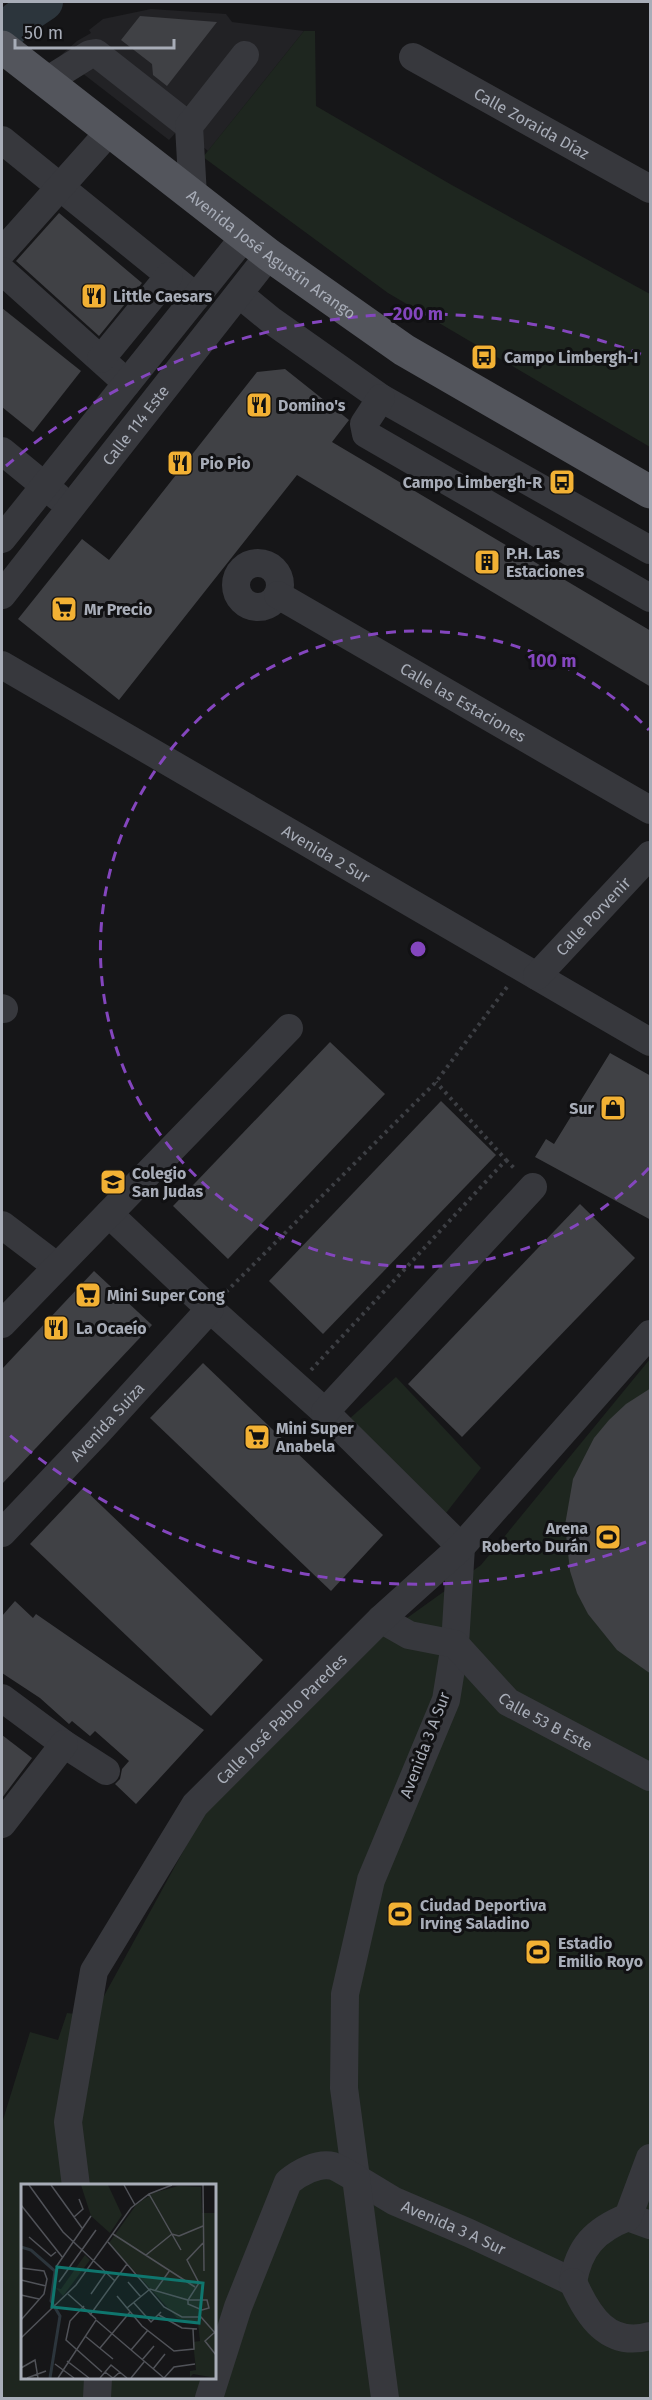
<svg xmlns="http://www.w3.org/2000/svg" width="652" height="2400" font-family="'Fira Sans',sans-serif">
<rect width="100%" height="100%" fill="#161618"/>
<polygon fill="#222225" points="151,9 226,14 232,22 304,31 208,151 180,128 169,140 60,56 77,41 91,33 89,30 103,19"/>
<g fill="#1e261f" fill-rule="evenodd">
<polygon points="304,31 315,31 316,106 450,184 650,294 650,447 388,293 203,157"/>
<path d="M650 1359V2398H2V2123L30 2032 58 2040 67 2013 93 2016 203 1815 368 1646 481 1565ZM22 2186H214V2378H22Z"/>
<polygon points="396,1377 481,1468 446,1513 347,1421"/>
</g>
<g fill="none" stroke-linecap="round" stroke-linejoin="round">
<polyline stroke="#2c353c" stroke-width="38" points="2,36 17,20 44,2"/>
</g>
<g fill="#404145">
<polygon points="140,16 217,22 167,86 153,75 152,64 121,40"/>
<polygon points="59,213 142,283 99,336 16,261"/>
<polygon points="2,308 81,371 33,432 2,407"/>
<polygon points="285,369 349,420 332,442 651,631 651,687 297,475 119,700 18,619 82,539 109,560 257,372"/>
<polygon points="330,1042 385,1094 228,1259 173,1206"/>
<polygon points="610,1053 651,1076 651,1220 535,1157 546,1139 554,1144"/>
<polygon points="441,1101 496,1155 323,1334 269,1281"/>
<polygon points="580,1204 635,1258 462,1437 408,1384"/>
<polygon points="94,1271 152,1325 2,1484 2,1369"/>
<polygon points="203,1363 383,1535 331,1591 150,1418"/>
<polygon points="651,1388 651,1674 617,1650 588,1614 577,1593 570,1571 565,1525 573,1479 594,1438 609,1420 626,1404"/>
<polygon points="83,1488 263,1660 211,1716 30,1544"/>
<polygon points="15,1601 33,1618 36,1614 204,1730 136,1804 115,1784 120,1779 122,1769 129,1761 95,1731 90,1736 72,1721 69,1724 40,1698 2,1673 2,1616"/>
<polygon points="2,1735 32,1758 2,1798"/>
</g>
<g fill="none" stroke-linecap="round" stroke-linejoin="round">
<g stroke="#3d3f44" stroke-width="4" stroke-dasharray="3 4.5" stroke-linecap="butt">
<polyline points="506,1160 516,1170"/>
<polyline points="226,1292 436,1082 507,987"/>
<polyline points="311,1370 506,1160 436,1082"/>
</g>
<g stroke="#37383d" stroke-width="28">
<path id="s1" d="M413 57 650 189"/>
<polyline points="45,82 90,54 96,53 189,126"/>
<polyline points="2,140 196,297"/>
<polyline points="193,196 189,126 245,55"/>
<polyline points="2,252 109,132"/>
<polyline points="2,271 127,383"/>
<polyline points="239,294 272,321 381,398 650,550"/>
<polyline points="101,359 169,276"/>
<polyline points="381,398 364,424 366,434 650,598"/>
<polyline points="2,451 58,497"/>
<polyline points="2,539 245,236"/>
<circle cx="258" cy="585" r="22"/>
<path id="s2" d="M2 595 269 255"/>
<path id="s3" d="M278 595 650 810"/>
<path id="s4" d="M2 665 650 1042"/>
<path id="s5" d="M537 976 650 855"/>
<polyline points="2,1008 4,1009"/>
<path id="s6" d="M109 1214 210 1309 325 1412 461 1547 455 1644 446 1700 371 1880 345 1994 344 2088 356 2178 394 2201 469 2233 573 2282"/>
<polyline points="2,1225 56,1266"/>
<polyline points="2,1324 289,1028"/>
<polyline points="325,1412 533,1187"/>
<path id="s7" d="M2 1533 98 1432 210 1309"/>
<path id="s8" d="M381 1619 409 1635 455 1644 508 1702 650 1777"/>
<polyline points="2,1698 64,1744 106,1771"/>
<polyline points="2,1824 64,1744"/>
<path id="s9" d="M76 2186 68 2122 94 1971 195 1805 381 1619 461 1547 650 1334"/>
<polyline points="628,2217 650,2225"/>
<path d="M573 2282C579 2247 595 2230 628 2217L650 2158"/>
<path d="M573 2282C588 2316 608 2348 650 2336"/>
<polyline points="97,2398 98,2378"/>
<path d="M209 2398 238 2307 288 2182C299 2173 318 2162 333 2166 341 2169 349 2175 356 2178L385 2398"/>
</g>
<path stroke="#53555c" stroke-width="33" id="s10" d="M2 47 269 255 404 350 650 492"/>
</g>
<g fill="none" stroke="#8446be" stroke-width="3" stroke-dasharray="10 8">
<path d="M649 1168A318 318 0 1 1 649 730"/>
<path d="M646 1542A635 635 0 0 1 6 1432M6 466A635 635 0 0 1 646 356"/>
</g>
<defs>
<g id="restaurant-square" transform="scale(1.35)"><rect x="-9" y="-9" width="18" height="18" rx="4" fill="#f2b134" stroke="#111113"/><path d="M-5-6h1v4h1v-4h1v4h1v-4h1v5L-1.5 .5V6h-2V.5L-5-1ZM5-6V6H3V1.5H1.5Q1.5-4 5-6Z" fill="#111"/></g>
<g id="bus-square" transform="scale(1.35)"><rect x="-9" y="-9" width="18" height="18" rx="4" fill="#f2b134" stroke="#111113"/><path d="M-5-6H5V4H4V6H2V4H-2V6H-4V4H-5ZM-3.5-4V0h7V-4ZM-3.5 1.2v1.5H-2V1.2ZM2 1.2v1.5H3.5V1.2Z" fill="#111"/></g>
<g id="building-square" transform="scale(1.35)"><rect x="-9" y="-9" width="18" height="18" rx="4" fill="#f2b134" stroke="#111113"/><path d="M-4-6H4V6H1V3H-1V6H-4ZM-2.5-4.3h1.7v1.8h-1.7ZM.8-4.3h1.7v1.8H.8ZM-2.5-1h1.7V.8h-1.7ZM.8-1h1.7V.8H.8Z" fill="#111"/></g>
<g id="supermarket-square" transform="scale(1.35)"><rect x="-9" y="-9" width="18" height="18" rx="4" fill="#f2b134" stroke="#111113"/><path d="M-6-5.5h2.5l.6 2H6L4.5 2H-2.5L-4.4-4H-6ZM-1.5 3.2a1.3 1.3 0 1 0 .1 0ZM3 3.2a1.3 1.3 0 1 0 .1 0Z" fill="#111"/></g>
<g id="shop-square" transform="scale(1.35)"><rect x="-9" y="-9" width="18" height="18" rx="4" fill="#f2b134" stroke="#111113"/><path d="M-5-2.5h2.3a2.7 3.5 0 0 1 5.4 0H5L5.5 6h-11ZM-1.5-2.5h3a1.5 2.3 0 0 0-3 0Z" fill="#111"/></g>
<g id="school-square" transform="scale(1.35)"><rect x="-9" y="-9" width="18" height="18" rx="4" fill="#f2b134" stroke="#111113"/><path d="M0-5L7-2L0 1L-7-2ZM-4 1L0 2.5L4 1V4Q0 6-4 4Z" fill="#111"/></g>
<g id="stadium-square" transform="scale(1.35)"><rect x="-9" y="-9" width="18" height="18" rx="4" fill="#f2b134" stroke="#111113"/><path d="M0-5a6.5 5 0 1 0 0 10a6.5 5 0 1 0 0-10ZM-3.5-1.8h7v3.6h-7Z" fill="#111"/></g>
</defs>
<g fill-rule="evenodd">
<use href="#restaurant-square" x="94" y="296"/>
<use href="#bus-square" x="484" y="357"/>
<use href="#restaurant-square" x="259" y="405"/>
<use href="#restaurant-square" x="180" y="463"/>
<use href="#bus-square" x="562" y="482"/>
<use href="#building-square" x="487" y="562"/>
<use href="#supermarket-square" x="64" y="609"/>
<use href="#shop-square" x="613" y="1108"/>
<use href="#school-square" x="113" y="1182"/>
<use href="#supermarket-square" x="88" y="1295"/>
<use href="#restaurant-square" x="56" y="1328"/>
<use href="#supermarket-square" x="257" y="1437"/>
<use href="#stadium-square" x="608" y="1537"/>
<use href="#stadium-square" x="400" y="1914"/>
<use href="#stadium-square" x="538" y="1952"/>
</g>
<g text-anchor="middle" dominant-baseline="central" stroke-width="6" stroke-linejoin="round" paint-order="stroke">
<g font-size="16" fill="#a8adb8" stroke="#111113">
<text stroke="none"><textPath href="#s1" startOffset="136">Calle Zoraida Díaz</textPath></text>
<text stroke="none"><textPath href="#s10" startOffset="340">Avenida José Agustín Arango</textPath></text>
<text stroke="none"><textPath href="#s2" startOffset="216">Calle 114 Este</textPath></text>
<text stroke="none"><textPath href="#s3" startOffset="214">Calle las Estaciones</textPath></text>
<text stroke="none"><textPath href="#s4" startOffset="375">Avenida 2 Sur</textPath></text>
<text stroke="none"><textPath href="#s5" startOffset="82">Calle Porvenir</textPath></text>
<text stroke="none"><textPath href="#s7" startOffset="153">Avenida Suiza</textPath></text>
<text stroke="none"><textPath href="#s9" startOffset="534">Calle José Pablo Paredes</textPath></text>
<text stroke="none"><textPath href="#s8" startOffset="200">Calle 53 B Este</textPath></text>
<text transform="translate(425 1745) rotate(-69)">Avenida 3 A Sur</text>
<text stroke="none"><textPath href="#s6" startOffset="1245">Avenida 3 A Sur</textPath></text>
</g>
<g font-size="16" font-weight="bold" fill="#a8adb8" stroke="#111113" text-anchor="start">
<text x="113" y="296">Little Caesars</text>
<text x="504" y="357">Campo Limbergh-I</text>
<text x="278" y="405">Domino's</text>
<text x="200" y="463">Pio Pio</text>
<text x="542" y="482" text-anchor="end">Campo Limbergh-R</text>
<text x="506" y="553">P.H. Las<tspan x="506" dy="18">Estaciones</tspan></text>
<text x="84" y="609">Mr Precio</text>
<text x="594" y="1108" text-anchor="end">Sur</text>
<text x="132" y="1173">Colegio<tspan x="132" dy="18">San Judas</tspan></text>
<text x="107" y="1295">Mini Super Cong</text>
<text x="76" y="1328">La Ocaeío</text>
<text x="276" y="1428">Mini Super<tspan x="276" dy="18">Anabela</tspan></text>
<text x="588" y="1528" text-anchor="end">Arena<tspan x="588" dy="18">Roberto Durán</tspan></text>
<text x="420" y="1905">Ciudad Deportiva<tspan x="420" dy="18">Irving Saladino</tspan></text>
<text x="558" y="1943">Estadio<tspan x="558" dy="18">Emilio Royo</tspan></text>
</g>
</g>
<g transform="translate(21 2184)">
<rect width="195" height="195" fill="#161618"/>
<path d="M60 1H87L101 31 89 49 70 32ZM157 2 180 3 181 29H195V194L172 190 169 193V187L175 186 172 158 179 157 177 139 156 134 88 59 115 21 132 9ZM64 71 69 76 42 112 35 104 40 105Z" fill="#1e261f"/>
<path fill="none" stroke="#2c353c" stroke-width="3" d="M0 63 10 66 34 87 30 117 39 132 29 194"/>
<path fill="none" stroke="#505258" stroke-width="1.5" d="M8 1 42 48 94 97M30 1 61 44M103 1 114 21M182 1 183 87M128 10 160 66M0 21 42 74M53 33 62 25 58 15M92 50 174 103M158 52 182 42M8 53 30 72 35 68M87 58 143 123 161 133H180L195 150M125 71 151 50 158 52M35 83 70 32M0 84 23 87 26 95 23 110 0 136M0 96 25 102M38 98 75 46M107 98 120 113M134 107 149 86M47 110 75 135M70 110 86 87M0 111 18 115M96 112 121 142 153 167 173 165 172 145M167 116H186L188 124 181 126 167 120ZM113 119 130 138 140 128M63 122 49 137 45 156 81 188M106 124 129 105 167 116 178 99 166 76 182 59M69 131 106 80M138 131 161 144 176 145M194 148 184 157 195 171M64 152 92 175M0 154 55 101 110 24 128 10 151 1M79 164 109 128M110 166 127 146M121 176 133 162M46 177 68 194M34 180 53 194M0 184 14 176 17 194M132 185 144 170M84 188 92 194 99 188M6 194 25 187M37 194 75 136 143 194 153 183 174 180M79 194 90 181 106 194M110 194 123 178"/>
<path fill="#0f766e" fill-opacity="0.15" stroke="#0f766e" stroke-width="3" d="M36 83 182 99 178 139 31 123Z"/>
<rect width="195" height="195" fill="none" stroke="#a8adb8" stroke-width="3"/>
</g>
<circle cx="418" cy="949" r="9" fill="#8446be" stroke="#111113" stroke-width="3"/>
<g font-size="18" text-anchor="middle" font-weight="bold" fill="#8446be" stroke="#111113" stroke-width="6" stroke-linejoin="round" paint-order="stroke">
<text x="418" y="320">200 m</text>
<text x="552" y="667">100 m</text>
</g>
<rect width="652" height="2400" fill="none" stroke="#a8adb8" stroke-width="6"/>
<path d="M15 39v9h159v-9" fill="none" stroke="#a8adb8" stroke-width="3"/>
<text x="24" y="39" font-size="18" fill="#a8adb8" stroke="#111113" stroke-width="4.5" paint-order="stroke">50 m</text>
</svg>
